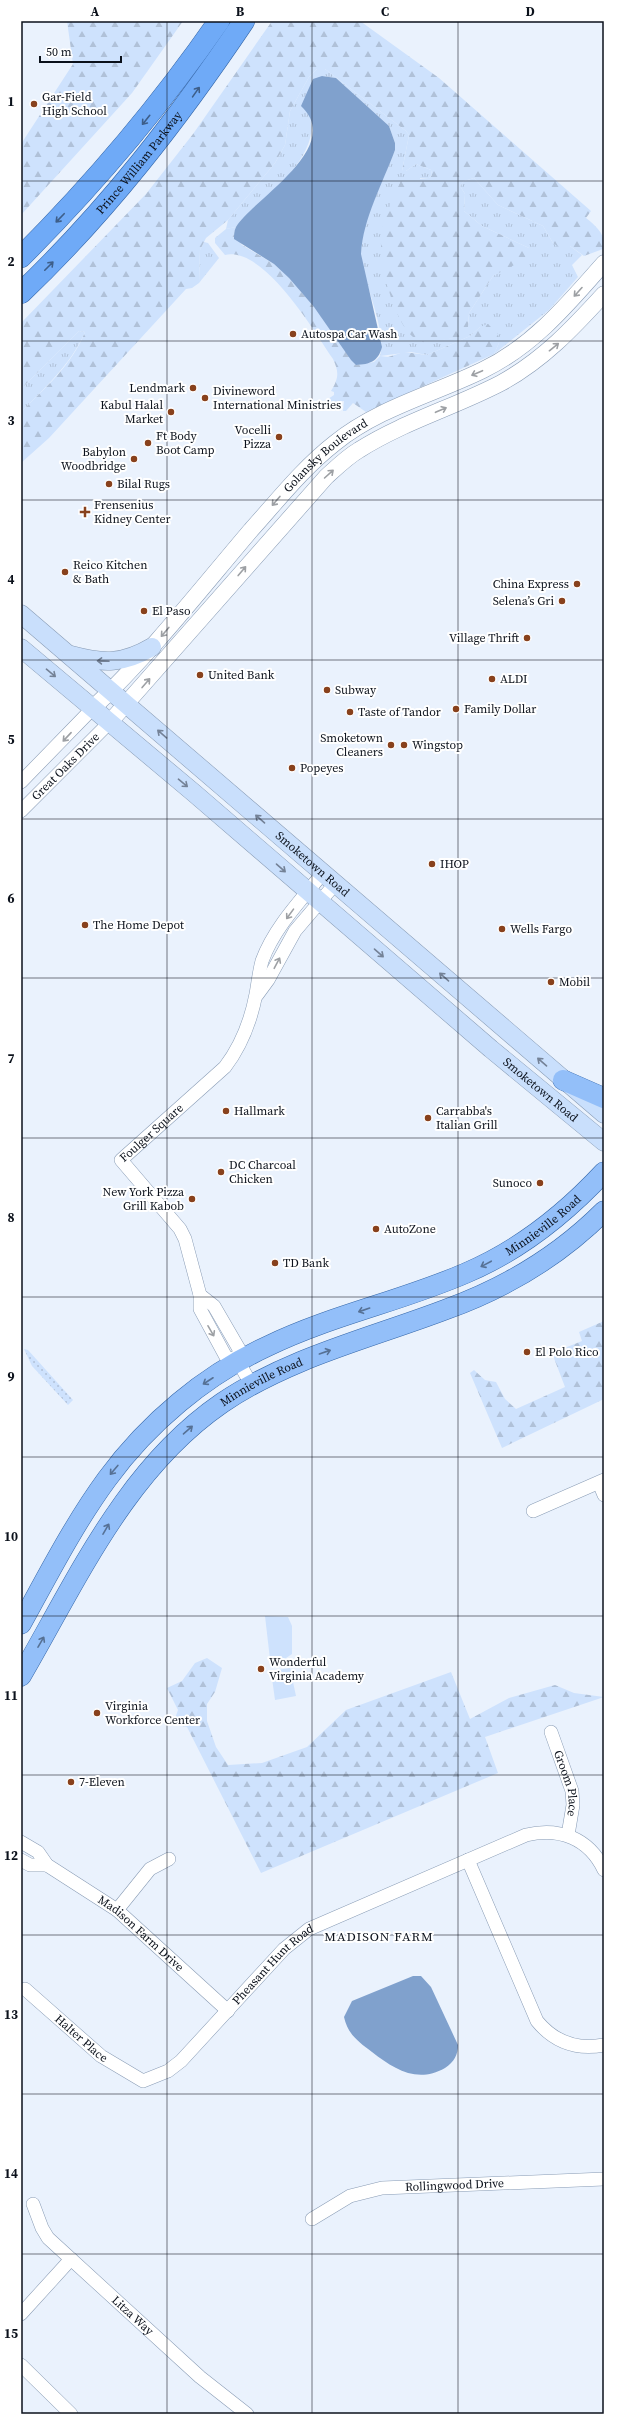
<svg xmlns="http://www.w3.org/2000/svg" width="625" height="2435" font-family="'Source Serif 4',serif">
<defs>
<pattern id="grass-tufts" width="24" height="20" patternUnits="userSpaceOnUse"><rect width="24" height="20" fill="#cee2fd"/><path d="M3 7l-1-3M5 7V3M7 7l1-3M15 17l-1-3M17 17v-4M19 17l1-3" fill="none" stroke="#b0c1d8"/></pattern>
<pattern id="forest-firs" width="22" height="20" patternUnits="userSpaceOnUse"><rect width="22" height="20" fill="#cee2fd"/><path d="M5 1l3.5 6h-7zM16 11l3.5 6h-7z" fill="#b0c1d8"/></pattern>
<pattern id="garden-dots" width="8" height="8" patternUnits="userSpaceOnUse"><rect width="8" height="8" fill="#cee2fd"/><path d="M2 2h.1M6 6h.1" fill="none" stroke="#b0c1d8" stroke-width="1.8" stroke-linecap="round"/></pattern>
</defs>
<rect width="100%" height="100%" fill="#eaf2fd"/>
<g fill="url(#grass-tufts)">
<path d="M317 69H325L406 131 409 135 402 171H406L416 164 431 170 432 175 429 178H420L424 342 453 338 468 327 469 313 493 276 507 268 529 248 482 226 464 211 465 194 460 186 464 181 474 178 498 205 543 226 553 243 570 246 582 255 572 265 578 277 549 310 494 354 499 343 480 327 470 336 427 355 411 352 380 356C387 328 363 284 361 254 359 226 385 177 395 150V143L389 126 336 78 322 76 309 114C325 154 261 202 236 227L226 229 228 220 275 163 285 145 290 111 309 77Z"/>
<polygon points="204,242 208,243 219,258 199,283 200,250"/>
<path d="M79 331 85 332C71 364 45 388 21 412V389Z"/>
</g>
<g fill="url(#forest-firs)">
<polygon points="67,21 183,21 132,93 21,215 21,144 73,64"/>
<path d="M272 21H360L439 78 591 211 586 218C596 226 607 235 603 249L584 256 570 246 562 249 553 243 543 226 498 205 474 178 464 181 460 186 465 194 464 211 482 226 529 248 530 252 522 261 493 276 469 313 468 327 462 336C455 338 429 343 422 342 394 334 379 260 381 235 383 219 395 195 401 180L429 178 432 175 431 170 416 164 406 171H402L409 135 406 131 325 69H317L309 77 290 111 285 145 275 163 228 220 206 238 200 250 199 283 192 288 186 289 49 438 21 463V412C45 388 72 365 85 332L79 331 21 389V323L146 194 193 134Z"/>
<path d="M236 227 234 234 242 245 274 264 289 278 314 307 356 365 374 362 380 356 388 357 404 352 427 355 470 336 480 327 488 324 498 334 499 343 494 354 366 412 353 403 346 411H343L344 401 329 402 328 399 334 395V392L331 391C339 378 339 372 333 359 314 331 264 246 225 255L215 243V238L226 229Z"/>
<polygon points="604,1321 604,1399 502,1448 470,1373 474,1370 485,1380 496,1382 505,1399 516,1409 565,1387 552,1353 582,1341 579,1332"/>
<polygon points="207,1658 222,1668 215,1692 207,1704 207,1721 216,1747 228,1765 262,1763 307,1747 346,1710 451,1672 470,1719 509,1698 555,1685 574,1693 604,1697 485,1737 498,1773 261,1873 187,1727 173,1724 178,1710 167,1688 182,1681 195,1663"/>
</g>
<g fill="#cee2fd">
<polygon points="265,1616 288,1617 292,1626 292,1654 271,1668"/>
<polygon points="290,1668 296,1696 275,1700 271,1671"/>
</g>
<polygon fill="url(#garden-dots)" points="24,1349 28,1350 73,1400 68,1405 32,1366"/>
<g fill="#80a1cd">
<path d="M322 76 336 78 389 126 395 143V150C383 183 363 218 361 254L382 347C378 362 370 364 356 365L351 360 314 307 289 278 274 264 234 239C234 235 234 231 236 227 254 198 345 147 301 106L313 79Z"/>
<path d="M413 1976H421L431 1987 458 2045C458 2055 454 2062 445 2068 417 2084 394 2069 372 2052 359 2042 348 2035 344 2017L352 2001Z"/>
</g>
<g fill="none" stroke-linecap="round" stroke-linejoin="round">
<g stroke="#899cb5" stroke-width="14">
<g id="minor">
<polyline points="21,782 93,708"/>
<path id="s1" d="M21 811 110 722"/>
<polyline points="257,995 268,980 295,931 335,884"/>
<polyline points="200,1295 214,1306 239,1349 238,1361 252,1386"/>
<path id="s2" d="M238 1361 226 1357 200 1309V1295L185 1239 180 1229 121 1160 225 1067C241 1046 251 1020 256 994 258 983 259 972 262 961 274 928 301 900 323 873"/>
<polyline points="599,1483 604,1495"/>
<polyline points="533,1511 604,1480"/>
<path id="s3" d="M551 1732 572 1791 573 1805 568 1835"/>
<path id="s4" d="M21 1842 38 1852 47 1865 117 1910 228 2011"/>
<polyline points="21,1860 30,1865 47,1865"/>
<path d="M468 1860 537 2021C555 2043 577 2050 604 2045"/>
<polyline points="117,1910 150,1869 169,1859"/>
<path id="s5" d="M25 1989 101 2056 143 2081 168 2071 181 2061 284 1949 309 1929 526 1835C559 1827 589 1838 604 1870"/>
<path id="s6" d="M33 2204 42 2228 48 2238 200 2377 247 2414"/>
<path id="s7" d="M312 2219 350 2196 382 2188 604 2179"/>
<polyline points="21,2314 71,2259"/>
<polyline points="21,2365 71,2414"/>
</g>
</g>
<g stroke="#899cb5" stroke-width="17">
<g id="tertiary">
<path id="s8" d="M93 708C151 653 200 590 251 530 278 500 303 468 335 443 378 408 434 394 483 370 533 346 568 304 604 263"/>
<path d="M110 722 326 477C336 468 347 457 359 450 403 422 455 407 501 383 543 360 573 328 604 294"/>
</g>
</g>
<g stroke="#899cb5" stroke-width="19">
<g id="secondary">
<path id="s9" d="M21 614 604 1114"/>
<path id="s10" d="M21 648 194 793 491 1049 604 1142"/>
<path d="M71 655C104 664 123 664 152 647"/>
</g>
</g>
<g stroke="#3567a9" stroke-width="21">
<g id="primary">
<polyline points="563,1080 604,1098"/>
<path id="s11" d="M21 1624C48 1575 74 1524 107 1479 148 1423 205 1375 268 1346 332 1315 402 1301 466 1273 520 1250 565 1214 604 1172"/>
<path id="s12" d="M21 1676C78 1578 126 1469 222 1403 290 1357 371 1338 447 1309 505 1288 560 1255 604 1211"/>
</g>
</g>
<g stroke="#3567a9" stroke-width="22">
<g id="trunk">
<path d="M21 257C94 184 160 106 219 21"/>
<path id="s13" d="M21 293C107 211 178 119 244 21"/>
</g>
</g>
<use href="#minor" stroke="#fff" stroke-width="13"/>
<use href="#tertiary" stroke="#fff" stroke-width="16"/>
<use href="#secondary" stroke="#c9dffc" stroke-width="18"/>
<use href="#primary" stroke="#93bff9" stroke-width="20"/>
<use href="#trunk" stroke="#6faaf7" stroke-width="21"/>
</g>
<defs><path id="oneway-shaft" d="M-6 0H5M1.5-3L5.5 0L1.5 3" fill="none" stroke-width="1.6" stroke-linecap="round" stroke-linejoin="round"/></defs>
<g stroke="#3d5e89">
<use href="#oneway-shaft" transform="translate(196 92) rotate(-55)"/>
<use href="#oneway-shaft" transform="translate(146 120) rotate(129)"/>
<use href="#oneway-shaft" transform="translate(60 218) rotate(134)"/>
<use href="#oneway-shaft" transform="translate(49 266) rotate(-45)"/>
</g>
<g stroke="#9da0a4">
<use href="#oneway-shaft" transform="translate(578 292) rotate(132)"/>
<use href="#oneway-shaft" transform="translate(554 347) rotate(-39)"/>
<use href="#oneway-shaft" transform="translate(477 373) rotate(157)"/>
<use href="#oneway-shaft" transform="translate(441 410) rotate(-23)"/>
<use href="#oneway-shaft" transform="translate(329 474) rotate(-42)"/>
<use href="#oneway-shaft" transform="translate(276 501) rotate(131)"/>
<use href="#oneway-shaft" transform="translate(242 571) rotate(-50)"/>
<use href="#oneway-shaft" transform="translate(165 632) rotate(130)"/>
<use href="#oneway-shaft" transform="translate(146 683) rotate(-49)"/>
<use href="#oneway-shaft" transform="translate(67 737) rotate(133)"/>
<use href="#oneway-shaft" transform="translate(290 914) rotate(126)"/>
<use href="#oneway-shaft" transform="translate(277 963) rotate(-62)"/>
<use href="#oneway-shaft" transform="translate(211 1331) rotate(60)"/>
</g>
<g stroke="#748297">
<use href="#oneway-shaft" transform="translate(103 661) rotate(-178)"/>
<use href="#oneway-shaft" transform="translate(51 673) rotate(40)"/>
<use href="#oneway-shaft" transform="translate(162 734) rotate(-139)"/>
<use href="#oneway-shaft" transform="translate(183 783) rotate(40)"/>
<use href="#oneway-shaft" transform="translate(260 819) rotate(-139)"/>
<use href="#oneway-shaft" transform="translate(281 868) rotate(41)"/>
<use href="#oneway-shaft" transform="translate(379 953) rotate(41)"/>
<use href="#oneway-shaft" transform="translate(444 977) rotate(-139)"/>
<use href="#oneway-shaft" transform="translate(542 1062) rotate(-139)"/>
</g>
<g stroke="#567195">
<use href="#oneway-shaft" transform="translate(486 1264) rotate(152)"/>
<use href="#oneway-shaft" transform="translate(364 1310) rotate(161)"/>
<use href="#oneway-shaft" transform="translate(325 1352) rotate(-19)"/>
<use href="#oneway-shaft" transform="translate(208 1381) rotate(147)"/>
<use href="#oneway-shaft" transform="translate(188 1430) rotate(-41)"/>
<use href="#oneway-shaft" transform="translate(114 1470) rotate(130)"/>
<use href="#oneway-shaft" transform="translate(106 1529) rotate(-60)"/>
<use href="#oneway-shaft" transform="translate(41 1642) rotate(-60)"/>
</g>
<path fill="none" stroke="#0b111b" stroke-width="1" stroke-opacity="0.55" d="M167 21V2414M312 21V2414M458 21V2414M21 181H604M21 341H604M21 500H604M21 660H604M21 819H604M21 978H604M21 1138H604M21 1297H604M21 1457H604M21 1616H604M21 1775H604M21 1935H604M21 2094H604M21 2254H604"/>
<g fill="#88411c" stroke="#fff" stroke-width="1.5">
<circle cx="34" cy="104" r="4"/>
<circle cx="293" cy="334" r="4"/>
<circle cx="193" cy="388" r="4"/>
<circle cx="205" cy="398" r="4"/>
<circle cx="171" cy="412" r="4"/>
<circle cx="279" cy="437" r="4"/>
<circle cx="148" cy="443" r="4"/>
<circle cx="134" cy="459" r="4"/>
<circle cx="109" cy="484" r="4"/>
<path d="M83 506h4v4h4v4h-4v4h-4v-4h-4v-4h4z"/>
<circle cx="65" cy="572" r="4"/>
<circle cx="577" cy="584" r="4"/>
<circle cx="562" cy="601" r="4"/>
<circle cx="144" cy="611" r="4"/>
<circle cx="527" cy="638" r="4"/>
<circle cx="200" cy="675" r="4"/>
<circle cx="492" cy="679" r="4"/>
<circle cx="327" cy="690" r="4"/>
<circle cx="456" cy="709" r="4"/>
<circle cx="350" cy="712" r="4"/>
<circle cx="391" cy="745" r="4"/>
<circle cx="404" cy="745" r="4"/>
<circle cx="292" cy="768" r="4"/>
<circle cx="432" cy="864" r="4"/>
<circle cx="85" cy="925" r="4"/>
<circle cx="502" cy="929" r="4"/>
<circle cx="551" cy="982" r="4"/>
<circle cx="226" cy="1111" r="4"/>
<circle cx="428" cy="1118" r="4"/>
<circle cx="221" cy="1172" r="4"/>
<circle cx="540" cy="1183" r="4"/>
<circle cx="192" cy="1199" r="4"/>
<circle cx="376" cy="1229" r="4"/>
<circle cx="275" cy="1263" r="4"/>
<circle cx="527" cy="1352" r="4"/>
<circle cx="261" cy="1669" r="4"/>
<circle cx="97" cy="1713" r="4"/>
<circle cx="71" cy="1782" r="4"/>
</g>
<g text-anchor="middle" dominant-baseline="central" stroke-width="4" stroke-linejoin="round" paint-order="stroke">
<g font-size="12" fill="#0b111b" stroke="#fff" text-anchor="start">
<text x="42" y="97">Gar-Field<tspan x="42" dy="14">High School</tspan></text>
<text x="301" y="334">Autospa Car Wash</text>
<text x="185" y="388" text-anchor="end">Lendmark</text>
<text x="213" y="391">Divineword<tspan x="213" dy="14">International Ministries</tspan></text>
<text x="163" y="405" text-anchor="end">Kabul Halal<tspan x="163" dy="14">Market</tspan></text>
<text x="271" y="430" text-anchor="end">Vocelli<tspan x="271" dy="14">Pizza</tspan></text>
<text x="156" y="436">Ft Body<tspan x="156" dy="14">Boot Camp</tspan></text>
<text x="126" y="452" text-anchor="end">Babylon<tspan x="126" dy="14">Woodbridge</tspan></text>
<text x="117" y="484">Bilal Rugs</text>
<text x="94" y="505">Frensenius<tspan x="94" dy="14">Kidney Center</tspan></text>
<text x="73" y="565">Reico Kitchen<tspan x="73" dy="14">&amp; Bath</tspan></text>
<text x="569" y="584" text-anchor="end">China Express</text>
<text x="554" y="601" text-anchor="end">Selena’s Gri</text>
<text x="152" y="611">El Paso</text>
<text x="519" y="638" text-anchor="end">Village Thrift</text>
<text x="208" y="675">United Bank</text>
<text x="500" y="679">ALDI</text>
<text x="335" y="690">Subway</text>
<text x="464" y="709">Family Dollar</text>
<text x="358" y="712">Taste of Tandor</text>
<text x="383" y="738" text-anchor="end">Smoketown<tspan x="383" dy="14">Cleaners</tspan></text>
<text x="412" y="745">Wingstop</text>
<text x="300" y="768">Popeyes</text>
<text x="440" y="864">IHOP</text>
<text x="93" y="925">The Home Depot</text>
<text x="510" y="929">Wells Fargo</text>
<text x="559" y="982">Mobil</text>
<text x="234" y="1111">Hallmark</text>
<text x="436" y="1111">Carrabba's<tspan x="436" dy="14">Italian Grill</tspan></text>
<text x="229" y="1165">DC Charcoal<tspan x="229" dy="14">Chicken</tspan></text>
<text x="532" y="1183" text-anchor="end">Sunoco</text>
<text x="184" y="1192" text-anchor="end">New York Pizza<tspan x="184" dy="14">Grill Kabob</tspan></text>
<text x="384" y="1229">AutoZone</text>
<text x="283" y="1263">TD Bank</text>
<text x="535" y="1352">El Polo Rico</text>
<text x="269" y="1662">Wonderful<tspan x="269" dy="14">Virginia Academy</tspan></text>
<text x="105" y="1706">Virginia<tspan x="105" dy="14">Workforce Center</tspan></text>
<text x="79" y="1782">7-Eleven</text>
</g>
<g font-size="12" fill="#0b111b" stroke="#fff">
<text stroke="none"><textPath href="#s13" startOffset="176">Prince William Parkway</textPath></text>
<text stroke="none"><textPath href="#s8" startOffset="344">Golansky Boulevard</textPath></text>
<text stroke="none"><textPath href="#s1" startOffset="63">Great Oaks Drive</textPath></text>
<text stroke="none"><textPath href="#s9" startOffset="384">Smoketown Road</textPath></text>
<text stroke="none"><textPath href="#s10" startOffset="682">Smoketown Road</textPath></text>
<text stroke="none"><textPath href="#s2" startOffset="282">Foulger Square</textPath></text>
<text stroke="none"><textPath href="#s11" startOffset="682">Minnieville Road</textPath></text>
<text stroke="none"><textPath href="#s12" startOffset="387">Minnieville Road</textPath></text>
<text stroke="none"><textPath href="#s3" startOffset="54">Groom Place</textPath></text>
<text stroke="none"><textPath href="#s4" startOffset="152">Madison Farm Drive</textPath></text>
<text stroke="none"><textPath href="#s5" startOffset="327">Pheasant Hunt Road</textPath></text>
<text stroke="none"><textPath href="#s5" startOffset="75">Halter Place</textPath></text>
<text stroke="none"><textPath href="#s7" startOffset="150">Rollingwood Drive</textPath></text>
<text stroke="none"><textPath href="#s6" startOffset="152">Litza Way</textPath></text>
</g>
<g font-size="13" letter-spacing="1" fill="#0b111b" stroke="#fff">
<text x="379" y="1936">MADISON FARM</text>
</g>
</g>
<rect width="625" height="2435" fill="none" stroke="#ffffff" stroke-width="44"/>
<path d="M40 56v6h81v-6" fill="none" stroke="#0b111b" stroke-width="2"/>
<text x="46" y="56" font-size="12" fill="#0b111b" stroke="#ffffff" stroke-width="3" paint-order="stroke">50 m</text>
<rect x="22" y="22" width="581" height="2391" fill="none" stroke="#0b111b" stroke-width="1.5"/>
<g font-size="13" text-anchor="middle" font-weight="bold" fill="#0b111b">
<text x="95" y="16">A</text>
<text x="240" y="16">B</text>
<text x="385" y="16">C</text>
<text x="530" y="16">D</text>
<text x="11" y="106">1</text>
<text x="11" y="266">2</text>
<text x="11" y="425">3</text>
<text x="11" y="584">4</text>
<text x="11" y="744">5</text>
<text x="11" y="903">6</text>
<text x="11" y="1063">7</text>
<text x="11" y="1222">8</text>
<text x="11" y="1381">9</text>
<text x="11" y="1541">10</text>
<text x="11" y="1700">11</text>
<text x="11" y="1860">12</text>
<text x="11" y="2019">13</text>
<text x="11" y="2178">14</text>
<text x="11" y="2338">15</text>
</g>
</svg>
